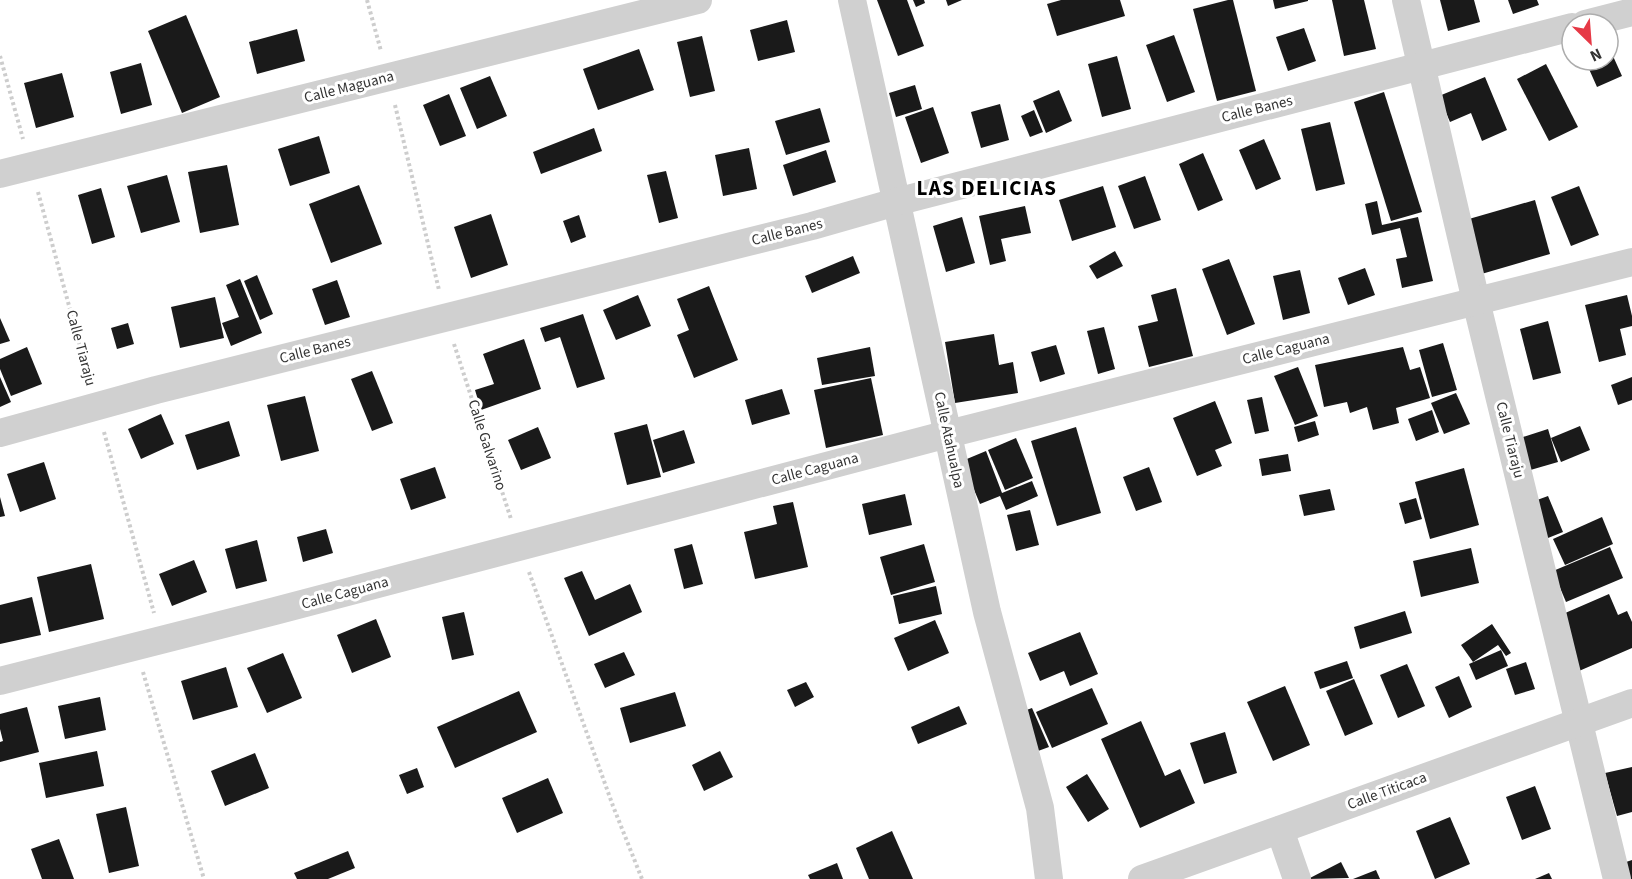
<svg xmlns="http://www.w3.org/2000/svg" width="1632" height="879" font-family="'Source Sans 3',sans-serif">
<rect width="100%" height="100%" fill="#fff"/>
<g fill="#1a1a1a">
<polygon points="877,0 907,0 924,46 898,56"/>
<polygon points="913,0 924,0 925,3 916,7"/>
<polygon points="946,0 962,0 948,6"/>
<polygon points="1061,0 1120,0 1125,16 1057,36 1047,4"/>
<polygon points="1228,0 1233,0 1256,91 1217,101 1193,9"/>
<polygon points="1273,0 1308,0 1308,1 1275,9"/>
<polygon points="1332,0 1364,0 1376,49 1344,56"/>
<polygon points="1440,0 1474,0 1480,22 1448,31"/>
<polygon points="1508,0 1537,0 1539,5 1513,14"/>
<polygon points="186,15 220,97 182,113 148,31"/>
<polygon points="787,20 795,52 758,61 750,30"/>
<polygon points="1304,28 1316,61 1288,71 1276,37"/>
<polygon points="297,29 305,61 257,74 249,42"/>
<polygon points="1174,35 1195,92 1167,102 1146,45"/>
<polygon points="702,36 715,91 690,97 677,42"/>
<polygon points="1608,45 1622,76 1597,87 1585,60 1608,60"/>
<polygon points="639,49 654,90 598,110 583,69"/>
<polygon points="1117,56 1131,109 1102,117 1088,64"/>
<polygon points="141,63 152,105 121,114 110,72"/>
<polygon points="1546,64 1578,127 1549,141 1517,79"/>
<polygon points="62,73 74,117 36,128 24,83"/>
<polygon points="490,76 507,116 477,129 460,88"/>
<polygon points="1485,77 1507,130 1482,141 1471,113 1450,122 1439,96"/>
<polygon points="915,85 922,109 896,117 889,93"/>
<polygon points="1059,90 1072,121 1046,133 1033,101"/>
<polygon points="1384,92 1422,212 1391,221 1354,102"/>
<polygon points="449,94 466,136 440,146 423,105"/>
<polygon points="1000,104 1009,140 981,148 971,112"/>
<polygon points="933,107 949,153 921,163 905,117"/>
<polygon points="820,108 830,142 786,155 775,121"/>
<polygon points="1034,110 1043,132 1030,137 1021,116"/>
<polygon points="1330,122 1345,184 1316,191 1301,129"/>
<polygon points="594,128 602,151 541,174 533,152"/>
<polygon points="319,136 330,173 290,186 278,149"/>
<polygon points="1264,139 1281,179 1256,190 1239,150"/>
<polygon points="749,148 757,189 723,196 715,155"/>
<polygon points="826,150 836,182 793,196 783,165"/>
<polygon points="1203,153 1223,200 1198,211 1179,164"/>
<polygon points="227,165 239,225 200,233 188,172"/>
<polygon points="666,171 678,218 659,223 647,175"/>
<polygon points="167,175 180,222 141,233 127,186"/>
<polygon points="1145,176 1161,220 1134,229 1118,186"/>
<polygon points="359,185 382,244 331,263 309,204"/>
<polygon points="1103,186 1116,227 1072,241 1059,200"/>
<polygon points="1579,186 1599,235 1571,246 1551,197"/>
<polygon points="101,188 115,237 92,244 78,195"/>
<polygon points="1535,200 1550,254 1478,275 1462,221"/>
<polygon points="1377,201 1382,225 1418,217 1433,281 1402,288 1396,259 1407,257 1400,228 1372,235 1365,204"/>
<polygon points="1025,206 1031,233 1001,239 1006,261 990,265 979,216"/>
<polygon points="491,214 508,265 471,278 454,227"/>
<polygon points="579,215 586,237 571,243 563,221"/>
<polygon points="962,217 975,263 946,272 933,226"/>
<polygon points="1115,251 1123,266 1097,279 1089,266"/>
<polygon points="853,256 860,273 812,293 805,276"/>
<polygon points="1229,259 1255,324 1227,335 1202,269"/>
<polygon points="1365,268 1375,295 1348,305 1338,278"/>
<polygon points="1300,270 1310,313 1283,320 1273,276"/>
<polygon points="257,275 273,314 260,320 244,281"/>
<polygon points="240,279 262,333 231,346 222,323 239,317 226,285"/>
<polygon points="337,280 350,317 325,325 312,289"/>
<polygon points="709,286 738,360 694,378 677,335 689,330 677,299"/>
<polygon points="1176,288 1193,356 1149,367 1138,326 1158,321 1151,295"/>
<polygon points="638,295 651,326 616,340 603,310"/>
<polygon points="1627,295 1632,316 1632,326 1620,329 1626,355 1599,362 1585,305"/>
<polygon points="215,297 224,338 180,348 171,307"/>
<polygon points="583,314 605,379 577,388 560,337 545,342 540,328"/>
<polygon points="0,318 10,341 0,344"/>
<polygon points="1548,321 1561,373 1533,380 1520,329"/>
<polygon points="128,323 134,344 117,349 111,328"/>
<polygon points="1104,327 1115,369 1098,374 1087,331"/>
<polygon points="994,334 999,365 1013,362 1018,393 955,403 945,342"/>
<polygon points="524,339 541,389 481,410 475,390 494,384 483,354"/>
<polygon points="1443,343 1457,390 1432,397 1419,350"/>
<polygon points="1056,345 1065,374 1040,382 1031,352"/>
<polygon points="27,347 42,384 11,396 0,369 0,359"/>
<polygon points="870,347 875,376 822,385 817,358"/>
<polygon points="1403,347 1410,370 1420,367 1430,398 1396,408 1399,423 1373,430 1367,407 1350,413 1347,402 1324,407 1315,365"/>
<polygon points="1298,367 1318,416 1295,425 1274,376"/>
<polygon points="372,371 393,423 372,431 351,379"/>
<polygon points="0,377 11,402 0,407"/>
<polygon points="1632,377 1632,400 1618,405 1611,385"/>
<polygon points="871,378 883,435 826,448 814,390"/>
<polygon points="782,389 790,414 752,425 745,400"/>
<polygon points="1456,393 1470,424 1444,434 1431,403"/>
<polygon points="305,396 319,451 281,461 267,405"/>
<polygon points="1262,397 1269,431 1255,434 1247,400"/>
<polygon points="1215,401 1232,443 1215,450 1222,466 1197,476 1173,418"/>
<polygon points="1432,410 1439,432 1416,441 1408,419"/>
<polygon points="161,414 174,444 141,459 128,429"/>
<polygon points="229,421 240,456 197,470 185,435"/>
<polygon points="1315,421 1319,435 1298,442 1294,427"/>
<polygon points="647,424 661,477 627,485 614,433"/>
<polygon points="1580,426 1590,450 1561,462 1551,438"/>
<polygon points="538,427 551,458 521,470 508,440"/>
<polygon points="1076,427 1101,513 1057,526 1031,441"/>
<polygon points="1548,429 1558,462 1527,471 1517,439"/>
<polygon points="684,430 695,463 663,473 653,440"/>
<polygon points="1016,438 1033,478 1005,490 988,450"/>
<polygon points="986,451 1002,493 1032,481 1038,496 1006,510 1000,496 980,504 962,461"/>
<polygon points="1288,454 1291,471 1262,476 1259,459"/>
<polygon points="44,462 56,499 20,512 7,474"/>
<polygon points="435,467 446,498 411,510 400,479"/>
<polygon points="1149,467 1162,502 1136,511 1123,477"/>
<polygon points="1464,468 1479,525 1430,539 1415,482"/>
<polygon points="1330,489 1335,510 1304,516 1299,495"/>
<polygon points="905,494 912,525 869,535 862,504"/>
<polygon points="1548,496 1563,532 1543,540 1529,503"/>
<polygon points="0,497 5,516 0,517"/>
<polygon points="1416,498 1422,519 1405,524 1399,503"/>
<polygon points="793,502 808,567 755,579 744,532 777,524 773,506"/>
<polygon points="1030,510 1039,545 1016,551 1007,515"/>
<polygon points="1602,517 1613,544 1565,565 1553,539"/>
<polygon points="326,529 333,553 303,562 297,537"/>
<polygon points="257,540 267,581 236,589 225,549"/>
<polygon points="692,544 703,584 684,589 674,549"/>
<polygon points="924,544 935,582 891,595 880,557"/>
<polygon points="1610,547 1623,578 1566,602 1553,571"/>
<polygon points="1471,548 1479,583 1421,597 1413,561"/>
<polygon points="194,560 207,592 172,606 159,574"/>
<polygon points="91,564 104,619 49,632 37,577"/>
<polygon points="582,571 595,600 630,584 642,612 589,636 564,578"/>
<polygon points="936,586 942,614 899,624 893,596"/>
<polygon points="1609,594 1618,615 1627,611 1632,622 1632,648 1579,671 1556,617"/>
<polygon points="32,597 41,635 0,644 0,605"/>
<polygon points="1405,611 1412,633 1360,649 1354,627"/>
<polygon points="464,612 474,655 452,660 442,617"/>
<polygon points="376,619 391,657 352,673 337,635"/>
<polygon points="935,620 949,653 908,671 894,638"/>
<polygon points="1492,624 1511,653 1506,656 1498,645 1473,662 1461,645"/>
<polygon points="1080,632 1098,674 1070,686 1064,671 1040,681 1028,653"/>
<polygon points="1501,650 1508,666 1476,680 1469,664"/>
<polygon points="624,652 635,675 605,688 594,664"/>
<polygon points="283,653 302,698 267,713 247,668"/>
<polygon points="1347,661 1353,678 1320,689 1314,672"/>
<polygon points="1526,662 1535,689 1515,695 1506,669"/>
<polygon points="1407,664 1425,706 1398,718 1380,675"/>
<polygon points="226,667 238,707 193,720 181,681"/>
<polygon points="1459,676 1472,707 1449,718 1435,687"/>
<polygon points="1354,679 1373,724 1345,736 1326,691"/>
<polygon points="806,682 814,697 795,707 787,690"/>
<polygon points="1285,686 1310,745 1273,761 1247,702"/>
<polygon points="1092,688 1108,724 1052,748 1036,712"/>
<polygon points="519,691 537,732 455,768 437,727"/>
<polygon points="675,692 686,726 630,743 620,708"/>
<polygon points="100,697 106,730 65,739 58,706"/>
<polygon points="959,706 967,724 918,744 911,727"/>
<polygon points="27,707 39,752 0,762 0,742 3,741 0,729 0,714"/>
<polygon points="1032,708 1049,747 1038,751 1021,712"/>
<polygon points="1141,721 1165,776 1180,769 1195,803 1140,828 1101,739"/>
<polygon points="1225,732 1237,773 1204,784 1190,743"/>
<polygon points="97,751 104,786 46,798 39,763"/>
<polygon points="720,751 733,777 704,791 692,765"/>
<polygon points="255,753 269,788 225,806 211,771"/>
<polygon points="1632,767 1632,812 1617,816 1605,773"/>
<polygon points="417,768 424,787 407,794 399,775"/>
<polygon points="1087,774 1109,809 1088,822 1066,787"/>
<polygon points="548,778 563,813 517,833 502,798"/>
<polygon points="1535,786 1551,829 1522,840 1506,797"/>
<polygon points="126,807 139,866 109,873 96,814"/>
<polygon points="1450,817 1470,864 1435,879 1416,831"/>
<polygon points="892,831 913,879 869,879 856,848"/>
<polygon points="59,839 74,879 42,879 31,849"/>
<polygon points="348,851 355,868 328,879 297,879 294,873"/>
<polygon points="1632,860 1632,879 1628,879 1623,863"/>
<polygon points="1341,862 1349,878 1308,879"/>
<polygon points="837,863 843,879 810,879 808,875"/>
<polygon points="1376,870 1380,879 1353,879"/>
<polygon points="1549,873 1552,879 1535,879"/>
</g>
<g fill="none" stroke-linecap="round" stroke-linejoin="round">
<g stroke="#cdcdcd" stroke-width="4" stroke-dasharray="3 3" stroke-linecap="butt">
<polyline points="367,0 381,51"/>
<polyline points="0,56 23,139"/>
<polyline points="395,105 439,290"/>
<polyline points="38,192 89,379"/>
<polyline points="454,344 511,519"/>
<polyline points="104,432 154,613"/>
<polyline points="529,572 613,806 642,879"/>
<polyline points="143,672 204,879"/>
</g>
<g stroke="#d0d0d0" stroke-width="28">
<polyline points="852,0 987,612 1040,808 1049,879"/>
<polyline points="1406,0 1476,301 1617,879"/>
<polyline points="1585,24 1632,12"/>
<polyline points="0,174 698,0"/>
<polyline points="0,433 156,390 812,226 896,202 1572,27"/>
<polyline points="0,681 275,611 948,434 1632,262"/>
<polyline points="1280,830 1297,879"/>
<polyline points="1142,879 1632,703"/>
</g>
</g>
<g text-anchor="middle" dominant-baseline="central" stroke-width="6" stroke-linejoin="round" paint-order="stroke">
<g font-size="15" fill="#333" stroke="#fff">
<text transform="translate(349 87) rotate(-14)">Calle Maguana</text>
<text transform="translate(1257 109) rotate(-14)">Calle Banes</text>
<text transform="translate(787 232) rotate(-14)">Calle Banes</text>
<text transform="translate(81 348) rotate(75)">Calle Tiaraju</text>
<text transform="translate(1286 349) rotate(-14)">Calle Caguana</text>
<text transform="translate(315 350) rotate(-14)">Calle Banes</text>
<text transform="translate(949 440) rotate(78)">Calle Atahualpa</text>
<text transform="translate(1510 440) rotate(76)">Calle Tiaraju</text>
<text transform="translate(487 445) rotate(72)">Calle Galvarino</text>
<text transform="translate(815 469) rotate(-15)">Calle Caguana</text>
<text transform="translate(345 593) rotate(-15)">Calle Caguana</text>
<text transform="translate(1387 791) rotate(-20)">Calle Titicaca</text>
</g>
<g font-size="21" font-weight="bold" letter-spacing="1.5" fill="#000" stroke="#fff">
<text x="987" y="188">LAS DELICIAS</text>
</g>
</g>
<g transform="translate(1590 42) rotate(155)"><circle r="28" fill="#ffffff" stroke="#adadad" stroke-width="1.5"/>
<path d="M0-4.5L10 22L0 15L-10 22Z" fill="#e63946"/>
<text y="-9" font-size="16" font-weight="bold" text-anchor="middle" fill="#333333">N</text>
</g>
</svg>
